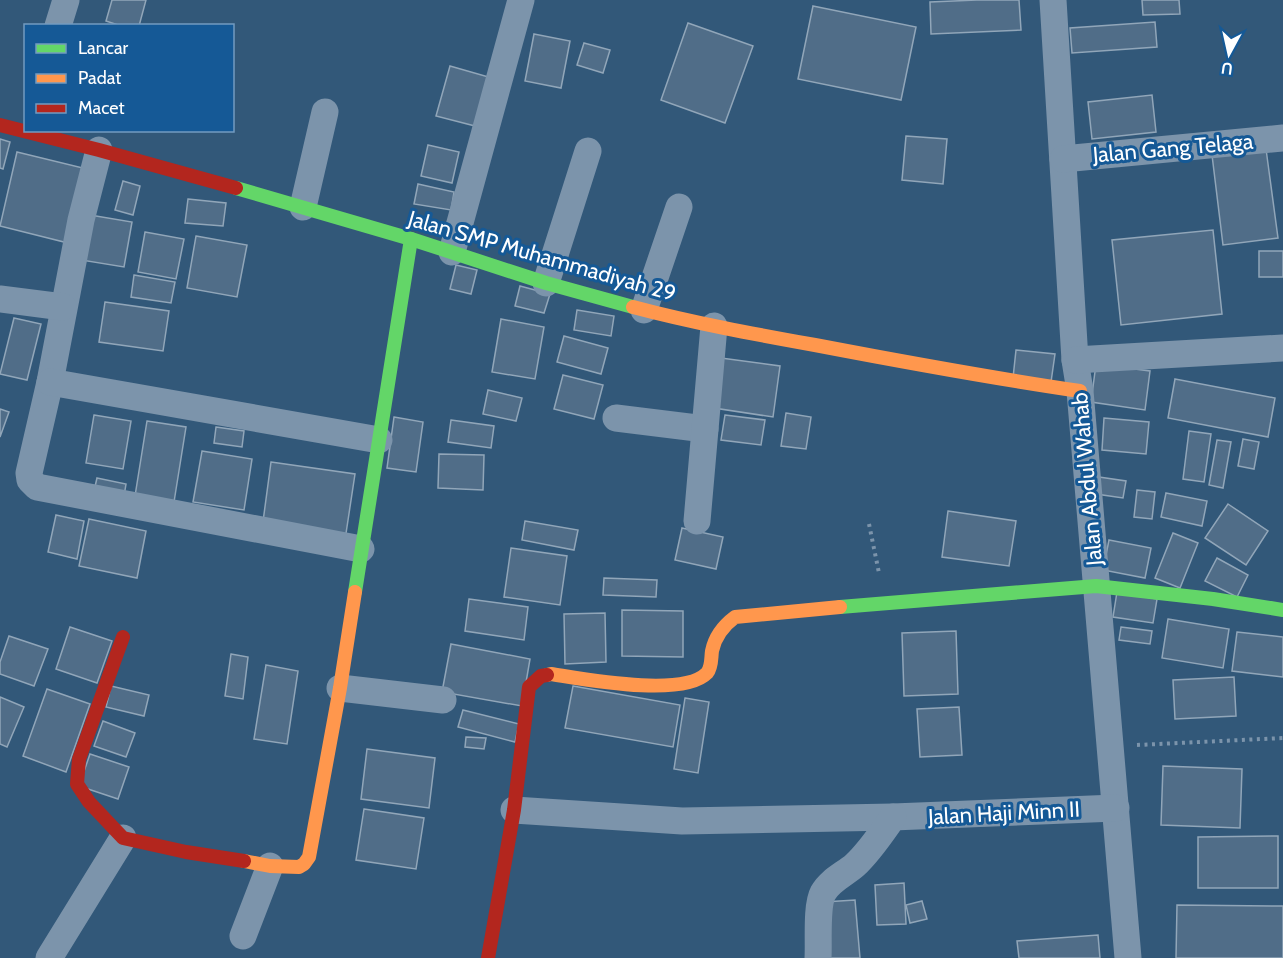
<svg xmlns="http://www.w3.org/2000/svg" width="1283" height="958" font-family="Cabin,sans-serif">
<rect width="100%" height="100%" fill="#325879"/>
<g fill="#506d88" stroke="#91a6b9" stroke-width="1.5">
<polygon points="112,0 146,0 139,26 121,26 106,21"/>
<polygon points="977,0 1019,0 1021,30 931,34 930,2"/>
<polygon points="1142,0 1179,0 1180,14 1143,15"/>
<polygon points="813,6 916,27 901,100 798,79"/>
<polygon points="1155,22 1157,47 1072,53 1070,28"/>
<polygon points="688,23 753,46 725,123 661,100"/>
<polygon points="534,34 570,41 561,88 525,81"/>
<polygon points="584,43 610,50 603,73 577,65"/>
<polygon points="450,66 492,78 479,127 436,116"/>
<polygon points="1152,95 1156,132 1092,139 1088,102"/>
<polygon points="906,136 947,139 943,184 902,180"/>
<polygon points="0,139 10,142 3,169 0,168"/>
<polygon points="428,145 459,152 452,183 421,176"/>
<polygon points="1266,149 1278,238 1223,245 1212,155"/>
<polygon points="17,152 87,169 68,243 0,226"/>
<polygon points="123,181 140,186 133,215 115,210"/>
<polygon points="418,184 454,192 451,210 414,204"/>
<polygon points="188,199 226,203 223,226 185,223"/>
<polygon points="90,215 132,222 124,267 81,260"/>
<polygon points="1213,230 1222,314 1121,325 1112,240"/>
<polygon points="145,232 184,239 176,279 138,272"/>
<polygon points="196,236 247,245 237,297 187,288"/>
<rect x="1259" y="251" width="24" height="26"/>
<polygon points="456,265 477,270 471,294 450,289"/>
<polygon points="134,275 175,282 171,303 131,297"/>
<polygon points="520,286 550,294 544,313 515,306"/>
<polygon points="105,302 169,311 163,351 99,342"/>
<polygon points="577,310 614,316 611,336 574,330"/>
<polygon points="14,318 41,324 27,380 0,374"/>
<polygon points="501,319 544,327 535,379 492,372"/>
<polygon points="564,336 608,348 601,374 557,362"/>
<polygon points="1016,350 1055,354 1051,382 1013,378"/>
<polygon points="721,358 780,366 773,417 714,408"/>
<polygon points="1096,364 1150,371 1145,410 1091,402"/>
<polygon points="563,375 603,385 594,419 554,409"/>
<polygon points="1175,379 1275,398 1268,437 1168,418"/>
<polygon points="488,390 522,398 516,421 483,414"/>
<polygon points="0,409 9,412 0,437"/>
<polygon points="786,413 811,417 806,449 781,446"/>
<polygon points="94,415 131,421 123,469 86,463"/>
<polygon points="725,415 765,420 761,445 721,440"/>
<polygon points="394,417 423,422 416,472 387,468"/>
<polygon points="1104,418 1149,422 1146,454 1102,450"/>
<polygon points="451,420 494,426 491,448 448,442"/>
<polygon points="147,421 186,427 174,502 135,496"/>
<polygon points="216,427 244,431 242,447 214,443"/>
<polygon points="1189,431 1211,434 1204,482 1183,479"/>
<polygon points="1243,439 1259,442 1254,469 1238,466"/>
<polygon points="1217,440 1231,442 1223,488 1209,485"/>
<polygon points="202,451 252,459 244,510 193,502"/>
<polygon points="439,454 484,455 483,490 438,488"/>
<polygon points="271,462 355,474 345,540 262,529"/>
<polygon points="1099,477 1126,481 1123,498 1096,494"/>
<polygon points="97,478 126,484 124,496 94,491"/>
<polygon points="1137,490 1155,492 1152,519 1134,517"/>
<polygon points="1166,493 1207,501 1202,526 1161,517"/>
<polygon points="1228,504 1268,531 1246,565 1205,538"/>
<polygon points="948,511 1016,521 1009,566 942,557"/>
<polygon points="56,515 84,521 77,559 48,552"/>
<polygon points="89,519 146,531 137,578 79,566"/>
<polygon points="525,521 578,530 574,550 522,540"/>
<polygon points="682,528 723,537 716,569 675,560"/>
<polygon points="1173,533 1198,543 1180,588 1155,578"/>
<polygon points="1109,540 1151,548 1145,578 1103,570"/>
<polygon points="511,548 567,556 560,605 504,597"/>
<polygon points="1217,558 1248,575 1237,597 1205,581"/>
<polygon points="604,578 657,580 656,597 603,595"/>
<polygon points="1117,592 1157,599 1153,623 1113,617"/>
<polygon points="469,599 528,607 524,640 465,631"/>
<polygon points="622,610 683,611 683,657 622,656"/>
<polygon points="605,613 606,662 565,664 564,614"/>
<polygon points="1168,619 1229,629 1223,668 1162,658"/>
<polygon points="70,627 112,641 97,683 56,669"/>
<polygon points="1121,627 1152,631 1150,644 1119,640"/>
<polygon points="956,631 958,694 904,696 902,633"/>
<polygon points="1237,632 1283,637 1283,677 1232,671"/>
<polygon points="9,636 48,649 34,686 0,674 0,662"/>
<polygon points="451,644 530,659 522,706 442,692"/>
<polygon points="231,654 248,657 243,699 225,696"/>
<polygon points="266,665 298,671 287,744 254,739"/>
<polygon points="1234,677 1236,716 1175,719 1173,680"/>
<polygon points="111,686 149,695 144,716 106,707"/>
<polygon points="573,686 680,705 673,747 565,728"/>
<polygon points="47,689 90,704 66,772 23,756"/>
<polygon points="0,697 24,707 7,747 0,744"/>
<polygon points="685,698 709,702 698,773 674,769"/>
<polygon points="959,707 962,755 920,757 917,709"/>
<polygon points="463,710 519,724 515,742 458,727"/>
<polygon points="103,721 135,733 126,757 94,746"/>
<polygon points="466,737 486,738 484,749 465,747"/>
<polygon points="367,749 435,758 429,808 361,799"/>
<polygon points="90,754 129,767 118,799 79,786"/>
<polygon points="1163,766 1242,769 1240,828 1161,825"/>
<polygon points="364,809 424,818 416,869 356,860"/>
<polygon points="1278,836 1278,888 1198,888 1198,837"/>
<polygon points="904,883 906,924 877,925 875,885"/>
<polygon points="855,900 860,958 829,958 824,902"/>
<polygon points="922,901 927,919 910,923 906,905"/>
<polygon points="1177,905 1283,906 1283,958 1176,958"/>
<polygon points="1098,935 1100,958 1019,958 1017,941"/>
</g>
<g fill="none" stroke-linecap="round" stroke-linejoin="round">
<g stroke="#7c94ab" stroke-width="4" stroke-dasharray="3 4.5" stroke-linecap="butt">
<polyline points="869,524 879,573"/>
<polyline points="1137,745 1283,738"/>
</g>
<g stroke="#7c94ab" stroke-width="27">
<polyline points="1053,0 1075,360 1080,391 1128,958"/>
<polyline points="58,26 66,0"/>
<polyline points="99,150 81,220 50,382 29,473 30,480 37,487 361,549"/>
<polyline points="1063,159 1283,138"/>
<polyline points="303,207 325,112"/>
<polyline points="452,252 521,0"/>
<polyline points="546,283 588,151"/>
<polyline points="0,299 63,307"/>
<polyline points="644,310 679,207"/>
<polyline points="1075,360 1283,348"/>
<polyline points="50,382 379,440"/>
<polyline points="616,418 705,429"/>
<polyline points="697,521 714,326"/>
<polyline points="340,688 443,700"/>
<polyline points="514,810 682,821 893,817 1116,808"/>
<polyline points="243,936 270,866"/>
<polyline points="49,958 123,838"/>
<path d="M818 958C819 942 816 906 823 893 830 880 845 874 855 865 870 851 881 834 893 817"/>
</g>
<g stroke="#63d668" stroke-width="14">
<polyline points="236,188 411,239 546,283 633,307"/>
<polyline points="355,592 411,239"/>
<polyline points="840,607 1096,586 1213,599 1283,610"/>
</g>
<g stroke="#ff974d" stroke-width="14">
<path d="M633 307C693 323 754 334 815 345 904 362 991 378 1080 391"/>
<path d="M547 675 551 674C584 679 683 698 707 673 712 667 711 658 712 651 715 636 723 626 735 617L840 607"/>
<polyline points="244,861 270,866 299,867 304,864 309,857 340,688 355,592"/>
</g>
<g stroke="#b3261e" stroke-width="14">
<polyline points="0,125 99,150 236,188"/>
<polyline points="123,637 79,759 77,784 89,802 123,838 186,852 244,861"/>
<polyline points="488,958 514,810 529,687 541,676 547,675"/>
</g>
</g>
<g text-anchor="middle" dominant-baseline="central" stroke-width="6" stroke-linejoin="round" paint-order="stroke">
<g font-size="22" fill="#fff" stroke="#155996">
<text transform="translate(1173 148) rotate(-5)">Jalan Gang Telaga</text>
<text transform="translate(542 256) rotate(16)">Jalan SMP Muhammadiyah 29</text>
<text transform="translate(1087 479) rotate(-95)">Jalan Abdul Wahab</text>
<text transform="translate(1004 813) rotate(-3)">Jalan Haji Minn II</text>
</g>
</g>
<rect x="24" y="24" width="210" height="108" fill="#155996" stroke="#739bc0" stroke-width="1.5"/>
<rect x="36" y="44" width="30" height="9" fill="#63d668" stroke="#739bc0" stroke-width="1.5"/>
<text x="78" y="54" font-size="18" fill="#ffffff">Lancar</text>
<rect x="36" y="74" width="30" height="9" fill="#ff974d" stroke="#739bc0" stroke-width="1.5"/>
<text x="78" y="84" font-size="18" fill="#ffffff">Padat</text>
<rect x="36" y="104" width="30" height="9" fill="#b3261e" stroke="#739bc0" stroke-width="1.5"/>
<text x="78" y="114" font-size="18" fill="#ffffff">Macet</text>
<g transform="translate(1229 54) rotate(188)" stroke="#155996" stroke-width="4.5" paint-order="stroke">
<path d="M0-4.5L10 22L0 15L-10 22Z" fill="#ffffff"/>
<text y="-9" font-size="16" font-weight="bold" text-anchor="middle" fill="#ffffff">U</text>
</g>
</svg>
